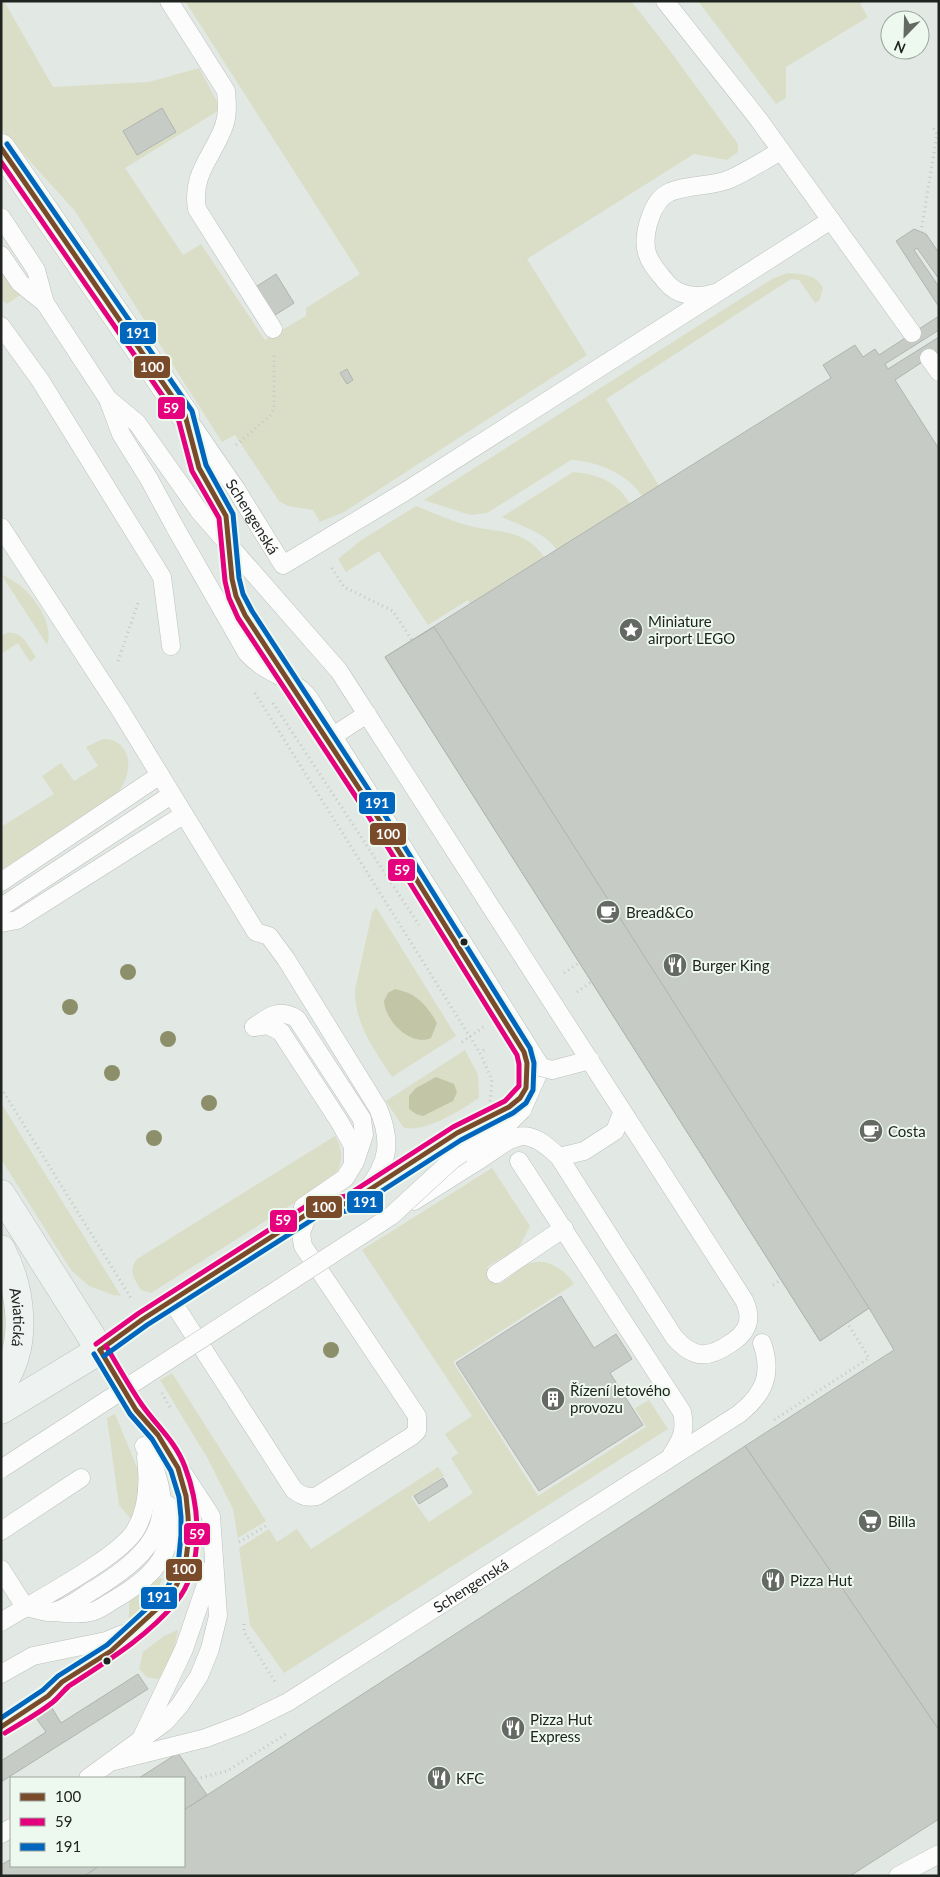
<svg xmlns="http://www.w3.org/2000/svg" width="940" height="1877" font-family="Lato,sans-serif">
<rect width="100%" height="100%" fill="#e2e8e3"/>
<g fill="#dadec7">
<polygon points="1,1 4,1 53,87 149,82 199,68 221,109 125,168 183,255 201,244 265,340 306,316 306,308 360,274 185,1 631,1 668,48 738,144 738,152 727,160 694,154 527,259 587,355 344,512 320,522 313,510 288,506 279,501 235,435 222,442 75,211 1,129"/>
<polygon points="698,1 864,1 860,4 868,17 786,67 786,98 776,104"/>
<polygon points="1,266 22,294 7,304 1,299"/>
<path d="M787 273C801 274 816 274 823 288L819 301 815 303 799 280 791 279 606 399 659 486 642 496C628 474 597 461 571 460L487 513 470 515 424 500 772 279Z"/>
<path d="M573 472C598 474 618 482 630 504L557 550C545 532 521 526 502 517Z"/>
<path d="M416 506C431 512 447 519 463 524 493 534 524 526 545 558L470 604 468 600 428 625 379 551 346 572 338 559 360 541Z"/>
<path d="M1 574C9 579 18 583 24 589 38 601 54 628 47 645Z"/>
<path d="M7 633C23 631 28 646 36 657L30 662 18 643 1 654V636Z"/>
<path d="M103 739C113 739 120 742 125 751 132 763 127 780 119 791 110 804 92 812 79 820 53 837 27 854 1 870V827L54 794 42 776 61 763 74 781 98 766 86 747Z"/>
<path d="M376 907 456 1036 392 1077C374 1049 355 1025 355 990L372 913Z"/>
<path d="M465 1050 478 1075 479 1098C464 1108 422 1135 403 1127L386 1101Z"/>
<polygon points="1,1103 121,1296 113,1295 89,1286 71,1270 1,1159"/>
<path d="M335 1136C345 1153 343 1167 329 1181L151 1293 141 1290C134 1279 128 1270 137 1259Z"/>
<path d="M492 1168 530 1226 519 1247 487 1267 499 1284C509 1279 518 1269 528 1264 547 1256 565 1270 574 1284L453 1362 538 1496 646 1427 635 1408 649 1400 668 1429 284 1673 250 1625 239 1548 269 1529 277 1542 297 1529 311 1549 438 1467 444 1476 411 1497 429 1522 473 1493 451 1458 458 1453 445 1434 472 1416 362 1250Z"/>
<polygon points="1,1269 10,1311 1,1363"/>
<polygon points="172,1373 266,1521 238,1538 233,1509 208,1459 160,1380"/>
<polygon points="115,1414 138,1470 140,1485 132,1520 119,1505 107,1418"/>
<polygon points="159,1578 163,1578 152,1600 132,1620 129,1620 129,1602"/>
<path d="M178 1630C175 1648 170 1664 158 1679L147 1677 139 1669 143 1652 164 1636Z"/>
</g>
<g fill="#c2c5a6">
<path d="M395 989C416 993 426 1004 437 1023L431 1038C411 1047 385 1021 384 1001L388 993Z"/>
<polygon points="436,1077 454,1084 457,1092 453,1101 423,1116 416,1114 409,1109 409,1096 416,1088"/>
</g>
<g fill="#c7cbc6" stroke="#b0b4b0">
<polygon points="162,108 176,132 137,155 123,131"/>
<polygon points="914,229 926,234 939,253 939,279 917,248 914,250 939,287 939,307 896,241"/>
<polygon points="276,274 294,303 272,317 254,288"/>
<polygon points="939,316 939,330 885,364 888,369 939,337 939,351 895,380 939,449 939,1730 745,1446 894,1350 869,1308 820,1341 385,657 831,378 823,365 855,345 863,357 875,349 879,355"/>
<polygon points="347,369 353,380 347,384 340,373"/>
<polygon points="434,627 869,1308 820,1341 385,657"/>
<polygon points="561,1296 594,1348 616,1334 632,1359 610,1373 643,1425 539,1491 456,1363"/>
<polygon points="745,1446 939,1730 939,1819 850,1876 84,1876 99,1866 184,1866 184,1810"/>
<polygon points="443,1478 448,1486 419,1504 414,1496"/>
<polygon points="138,1674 148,1689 1,1782 1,1761 46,1732 36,1718 52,1708 61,1723"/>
<polygon points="178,1753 207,1795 184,1810 184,1778 139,1778"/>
<polygon points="11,1859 11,1866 99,1866 84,1876 1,1876 1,1865"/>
</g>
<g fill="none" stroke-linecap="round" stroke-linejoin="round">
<g stroke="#bcc0bc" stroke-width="19">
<g id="lane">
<path d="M169 1 226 91C227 103 228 115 224 126 213 157 191 173 197 209L273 329"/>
<polyline points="665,1 759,120 912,333"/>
<polyline points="1,217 36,270 45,303 108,399 121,434 149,479 176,529"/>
<polyline points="1,255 20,283 45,303"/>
<path d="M715 293C699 299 677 296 666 282 659 273 650 264 647 253 642 235 652 199 670 192 689 184 712 187 730 179 748 171 764 160 781 151"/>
<polyline points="1,326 40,380 162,577 171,646"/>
<polyline points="929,358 939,372"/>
<polyline points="108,399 137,423 200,512"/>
<path id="s1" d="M185 415 236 489 283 565 406 491 831 220"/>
<polyline points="186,423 199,468 226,516"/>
<path d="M1 527 119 708 256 932 269 936 286 959 378 1108C392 1141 389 1163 366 1191"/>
<polyline points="1,882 160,775"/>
<polyline points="1,907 171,795"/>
<polyline points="1,923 17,920 183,815"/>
<polyline points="254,1027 268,1025 281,1032 339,1121 353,1146 353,1165 345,1178 303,1207"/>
<path d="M254 1027C269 1016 280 1008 297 1019L362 1119 364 1135 355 1162"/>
<polyline points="522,1110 541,1067"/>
<path d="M519 1161 682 1412C686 1430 682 1439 672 1454"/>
<polyline points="414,1201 476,1162"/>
<polyline points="496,1274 564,1228"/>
<path d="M172 1301 294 1490C302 1496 307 1498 317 1496L412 1436 417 1431V1416L303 1246 301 1233 308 1214"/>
<polyline points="100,1350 143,1319 315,1209 349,1203 457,1133"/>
<polyline points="1,1531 81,1478"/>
<path d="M1 1569 25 1607C33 1608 40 1611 48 1612 63 1613 82 1596 95 1589 157 1551 182 1516 144 1446"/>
<path d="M55 1612C66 1613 79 1615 90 1612 99 1611 108 1603 117 1598 154 1576 178 1551 168 1505"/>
<path d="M1 1622C33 1602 121 1557 136 1529 148 1508 149 1481 146 1457"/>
<polyline points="1,1674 33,1656 106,1641 123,1634"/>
<polyline points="1,1727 48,1696 62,1682 111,1651 162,1606 171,1596 185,1568 189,1535 186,1496 181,1478"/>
<polyline points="142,1737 184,1649 212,1567"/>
<path id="s2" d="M114 1761 206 1738 243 1724 288 1702 739 1414C764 1394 773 1374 762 1343"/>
<polyline points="88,1778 165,1722 180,1705 199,1676 210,1649 218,1616 211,1516 158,1435 136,1410"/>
<polyline points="1,1834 11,1828"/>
<polyline points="898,1876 939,1854"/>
</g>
</g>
<g stroke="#bcc0bc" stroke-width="29">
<polyline id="street" points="1,148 185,415"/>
</g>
<g stroke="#bcc0bc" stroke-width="29">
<g id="secondary">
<polyline points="1,1194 100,1350 1,1410"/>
<path id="s3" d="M1 1249C22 1290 29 1346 1 1385"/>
</g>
</g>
<g stroke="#c5c8c6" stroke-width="3" stroke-dasharray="1 4" stroke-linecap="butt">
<polyline points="921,232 937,134 932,125"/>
<polyline points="236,445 271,415 274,408 274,354"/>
<polyline points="332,568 344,587 393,611 700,1086 869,1358 771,1422"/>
<polyline points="118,661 138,603"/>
<polyline points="273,703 419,925"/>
<polyline points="564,973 627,930"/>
<polyline points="462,1042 486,1025"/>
<polyline points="1,1088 131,1298"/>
<polyline points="773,1285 809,1260"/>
<polyline points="162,1393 170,1407"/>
<polyline points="239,1542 266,1526"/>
<polyline points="244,1624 244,1632 275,1682"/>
<polyline points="184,1788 196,1779 227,1771 286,1734"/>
<polyline points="51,1876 66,1866"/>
</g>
<use href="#lane" stroke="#fbfcfb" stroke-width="18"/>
<use href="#street" stroke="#fbfcfb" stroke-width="28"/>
<use href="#secondary" stroke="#eef3f1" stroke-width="28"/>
<g stroke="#bcc0bc" stroke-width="19" stroke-linecap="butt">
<g id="lane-bridge">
<path d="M200 512 339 671 744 1300C753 1319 748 1332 731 1343 708 1359 693 1359 674 1337L559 1157C522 1121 514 1138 476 1162"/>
<path d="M176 529 247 653C265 674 293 677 309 698L541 1067 552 1070 590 1060"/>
<polyline points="333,736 367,714"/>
<polyline points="559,1157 584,1151 615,1131 622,1113"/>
<polyline points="1,1469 391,1216 452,1160 510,1122 522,1110"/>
</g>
</g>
<g stroke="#c5c8c6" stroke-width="3" stroke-dasharray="1 4" stroke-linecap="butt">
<polyline points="255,693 480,1053"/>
<polyline points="577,992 597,978 654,973"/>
<polyline points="484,1050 480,1053 492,1080 490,1104"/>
</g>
<use href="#lane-bridge" stroke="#fbfcfb" stroke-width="18"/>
<g stroke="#edf9ef" stroke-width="9">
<g id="bus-1">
<polyline points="1,148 185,415 199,468 226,516 232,579 236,596 245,615 370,805 524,1052 527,1063 526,1088 520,1098 509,1107 457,1133 349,1203 315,1209 143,1319 100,1350"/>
<polyline points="1,1727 48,1696 62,1682 111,1651 171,1596 185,1568 189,1535 188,1516 186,1496 178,1468 158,1435 136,1410 100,1350"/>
</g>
</g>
<g stroke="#edf9ef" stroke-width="9">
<g id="bus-2">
<polyline points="1,162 178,418 192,471 219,518 225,581 229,598 238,618 364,809 517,1055 519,1064 519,1086 505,1101 453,1127 346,1196 311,1203 139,1313 96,1344"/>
<path d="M5 1733C21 1723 38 1714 53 1702 59 1697 63 1691 69 1686 107 1661 147 1637 176 1602 205 1567 200 1506 185 1467 176 1442 156 1425 142 1405 129 1386 118 1366 106 1346"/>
</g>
</g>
<g stroke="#edf9ef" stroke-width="9">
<g id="bus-3">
<polyline points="7,144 192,411 206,465 233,514 239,578 243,594 252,611 376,801 530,1048 534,1063 533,1090 526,1103 513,1113 461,1140 352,1210 318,1216 147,1325 104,1356"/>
<polyline points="1,1718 43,1690 58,1676 107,1645 165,1592 178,1566 181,1535 181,1517 179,1497 171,1471 152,1439 130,1414 94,1354"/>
</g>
</g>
<use href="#bus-1" stroke="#7a4b2a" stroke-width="5"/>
<use href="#bus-2" stroke="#e5007d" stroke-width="5"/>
<use href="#bus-3" stroke="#0065bd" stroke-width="5"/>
</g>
<g fill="#8d8f6a">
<circle cx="128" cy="972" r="8"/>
<circle cx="70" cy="1007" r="8"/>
<circle cx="168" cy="1039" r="8"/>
<circle cx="112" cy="1073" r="8"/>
<circle cx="209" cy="1103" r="8"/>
<circle cx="154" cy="1138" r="8"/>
<circle cx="331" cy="1350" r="8"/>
</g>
<defs>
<g id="sight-disc" transform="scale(1.25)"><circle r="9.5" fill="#646964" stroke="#edf9ef"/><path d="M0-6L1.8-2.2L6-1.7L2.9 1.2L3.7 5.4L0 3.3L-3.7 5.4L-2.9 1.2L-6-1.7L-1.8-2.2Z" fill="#fff"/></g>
<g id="cafe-disc" transform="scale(1.25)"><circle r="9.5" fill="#646964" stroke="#edf9ef"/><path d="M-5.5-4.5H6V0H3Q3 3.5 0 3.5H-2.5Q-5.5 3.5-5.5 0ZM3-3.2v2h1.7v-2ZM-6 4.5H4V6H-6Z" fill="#fff"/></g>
<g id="restaurant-disc" transform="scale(1.25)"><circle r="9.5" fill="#646964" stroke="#edf9ef"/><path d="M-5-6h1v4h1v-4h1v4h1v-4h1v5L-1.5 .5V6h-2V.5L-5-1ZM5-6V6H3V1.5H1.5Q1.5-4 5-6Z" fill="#fff"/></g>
<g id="building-disc" transform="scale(1.25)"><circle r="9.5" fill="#646964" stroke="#edf9ef"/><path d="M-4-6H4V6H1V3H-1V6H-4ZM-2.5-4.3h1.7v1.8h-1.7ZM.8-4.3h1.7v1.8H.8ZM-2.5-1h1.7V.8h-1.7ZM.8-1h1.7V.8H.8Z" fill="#fff"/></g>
<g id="supermarket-disc" transform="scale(1.25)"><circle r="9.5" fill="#646964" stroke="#edf9ef"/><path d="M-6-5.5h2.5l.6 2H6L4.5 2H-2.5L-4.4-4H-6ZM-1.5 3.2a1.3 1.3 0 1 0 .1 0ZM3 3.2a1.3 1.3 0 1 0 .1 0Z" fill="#fff"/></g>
</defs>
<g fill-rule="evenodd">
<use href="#sight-disc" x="631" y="630"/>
<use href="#cafe-disc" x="608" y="912"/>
<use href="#restaurant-disc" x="675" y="965"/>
<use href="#cafe-disc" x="871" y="1131"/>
<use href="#building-disc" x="553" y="1399"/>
<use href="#supermarket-disc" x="870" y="1521"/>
<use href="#restaurant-disc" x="773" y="1580"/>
<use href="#restaurant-disc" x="513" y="1728"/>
<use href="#restaurant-disc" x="439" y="1778"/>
</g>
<g fill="#202420" stroke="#edf9ef" stroke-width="2">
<circle cx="464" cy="942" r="4.5"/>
<circle cx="107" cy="1661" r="4.5"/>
</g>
<g text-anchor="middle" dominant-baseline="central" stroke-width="4" stroke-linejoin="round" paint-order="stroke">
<g font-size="15" fill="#202420" stroke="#edf9ef">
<text stroke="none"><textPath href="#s1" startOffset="122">Schengenská</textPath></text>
<text stroke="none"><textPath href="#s3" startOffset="71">Aviatická</textPath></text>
<text stroke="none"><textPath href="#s2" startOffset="401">Schengenská</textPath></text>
</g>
<g font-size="15" fill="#202420" stroke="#edf9ef" text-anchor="start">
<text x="648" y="621">Miniature<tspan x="648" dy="17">airport LEGO</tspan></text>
<text x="626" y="912">Bread&amp;Co</text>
<text x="692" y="965">Burger King</text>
<text x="888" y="1131">Costa</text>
<text x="570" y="1390">Řízení letového<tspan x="570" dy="17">provozu</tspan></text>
<text x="888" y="1521">Billa</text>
<text x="790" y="1580">Pizza Hut</text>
<text x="530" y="1719">Pizza Hut<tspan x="530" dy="17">Express</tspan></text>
<text x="456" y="1778">KFC</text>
</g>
</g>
<g stroke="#edf9ef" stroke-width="2">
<rect x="119" y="321" width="38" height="24" rx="5" fill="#0065bd"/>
<rect x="133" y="355" width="38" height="24" rx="5" fill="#7a4b2a"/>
<rect x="157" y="396" width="29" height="24" rx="5" fill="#e5007d"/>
<rect x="358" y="791" width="38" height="24" rx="5" fill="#0065bd"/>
<rect x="369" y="822" width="38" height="24" rx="5" fill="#7a4b2a"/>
<rect x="387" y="858" width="29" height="24" rx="5" fill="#e5007d"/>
<rect x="346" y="1190" width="38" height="24" rx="5" fill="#0065bd"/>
<rect x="305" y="1195" width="38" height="24" rx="5" fill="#7a4b2a"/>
<rect x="269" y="1209" width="29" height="24" rx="5" fill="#e5007d"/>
<rect x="183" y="1522" width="28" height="24" rx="5" fill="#e5007d"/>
<rect x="165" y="1558" width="38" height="24" rx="5" fill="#7a4b2a"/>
<rect x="140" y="1586" width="38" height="24" rx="5" fill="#0065bd"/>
</g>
<g font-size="14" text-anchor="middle" font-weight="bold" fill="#fff">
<text x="138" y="338">191</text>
<text x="152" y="372">100</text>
<text x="171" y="413">59</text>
<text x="377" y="808">191</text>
<text x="388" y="839">100</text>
<text x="402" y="875">59</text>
<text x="365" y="1207">191</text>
<text x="324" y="1212">100</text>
<text x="283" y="1225">59</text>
<text x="197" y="1539">59</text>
<text x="184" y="1574">100</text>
<text x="159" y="1602">191</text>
</g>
<rect width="940" height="1877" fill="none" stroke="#202420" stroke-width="5"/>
<rect x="10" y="1777" width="175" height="90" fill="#edf9ef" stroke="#9ba49c"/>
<rect x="20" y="1793" width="25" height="8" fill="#7a4b2a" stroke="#9ba49c"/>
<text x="55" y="1802" font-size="15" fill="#202420">100</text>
<rect x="20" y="1818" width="25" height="8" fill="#e5007d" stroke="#9ba49c"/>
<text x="55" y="1827" font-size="15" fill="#202420">59</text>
<rect x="20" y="1843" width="25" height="8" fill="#0065bd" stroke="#9ba49c"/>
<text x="55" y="1852" font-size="15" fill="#202420">191</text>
<g transform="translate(905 35) rotate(203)"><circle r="24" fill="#edf9ef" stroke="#9ba49c"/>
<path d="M0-4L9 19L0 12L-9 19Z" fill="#646964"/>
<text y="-8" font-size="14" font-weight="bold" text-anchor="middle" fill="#202420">N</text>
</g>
</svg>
